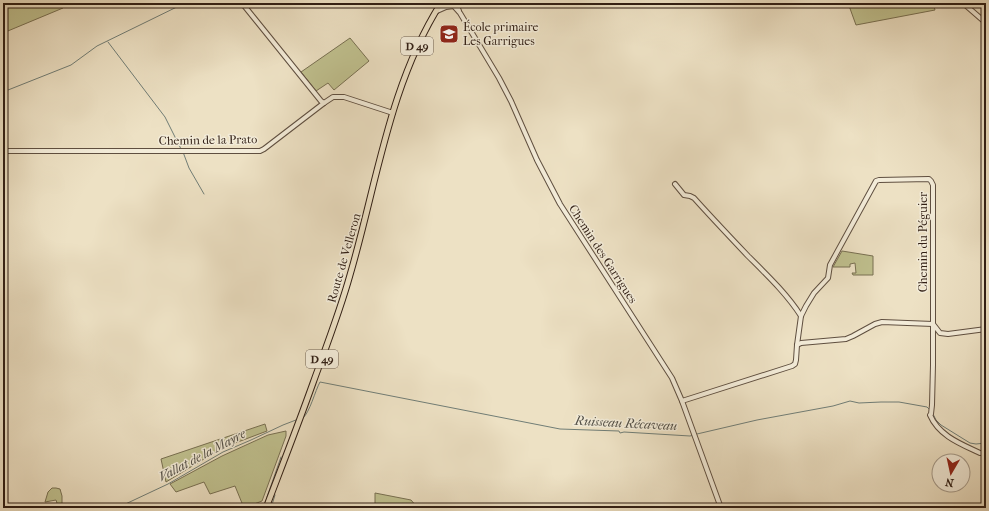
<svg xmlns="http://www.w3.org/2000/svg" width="989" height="511" font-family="'IM FELL French Canon',serif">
<rect width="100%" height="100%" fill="#ede1c4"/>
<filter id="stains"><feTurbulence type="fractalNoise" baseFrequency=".005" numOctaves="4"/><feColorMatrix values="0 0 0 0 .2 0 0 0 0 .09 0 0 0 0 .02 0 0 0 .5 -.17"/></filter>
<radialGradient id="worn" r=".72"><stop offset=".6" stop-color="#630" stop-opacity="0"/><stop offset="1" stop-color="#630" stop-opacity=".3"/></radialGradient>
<g fill="#c0c18f" stroke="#787052">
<polygon points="3,3 61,3 63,8 3,33"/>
<polygon points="848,3 933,3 935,10 856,25"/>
<polygon points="350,38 369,61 334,90 328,83 316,91 301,72"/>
<polygon points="842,251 873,256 873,275 853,275 852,273 856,273 855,263 850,264 850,267 833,267"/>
<polygon points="265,424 267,431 222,448 166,482 161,459"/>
<polygon points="286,431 286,436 262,501 244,508 235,486 210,494 204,482 176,492 170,484 222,456 268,435"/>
<polygon points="52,488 56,488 60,489 62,496 62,505 58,506 56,500 45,502 48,492"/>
<polygon points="375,493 411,500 418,508 375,508"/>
</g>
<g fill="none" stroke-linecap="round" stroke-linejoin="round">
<g stroke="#707d76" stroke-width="1">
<polyline points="108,42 165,117 181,149"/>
<polyline points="3,92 71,65 97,46 185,3"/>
<polyline points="183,152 189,168 204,194"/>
<polyline points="933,414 936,420 941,425 970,443 976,444 986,443"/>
<path d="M303 418C310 412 315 391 320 382L560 429 619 431 620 433 624 432 690 436 694 435"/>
<polyline points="697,434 757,420 833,406 850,401 859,403 881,402 899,402 927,407 930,410"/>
<polyline points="267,497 281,457"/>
<polyline points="117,508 168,484 223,452 251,440 283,425 296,420"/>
<polyline points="271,508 275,495"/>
</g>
<g stroke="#5f4f40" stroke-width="6">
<g id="minor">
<polyline points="242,3 321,101 324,103"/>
<polyline points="451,3 460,13 499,78 511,101 537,160 560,204 672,378 682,401 721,508"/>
<polyline points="456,3 459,11"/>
<polyline points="676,3 676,4"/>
<polyline points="963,3 986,23"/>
<polyline points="437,11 446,7 454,6"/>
<polyline points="3,151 260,151 264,149 324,103 333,97 344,97 393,113"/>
<path d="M675 184 684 195 690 196 694 198C712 218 730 237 748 256 767 275 787 294 801 316"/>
<polyline points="797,345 801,343 846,339 853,336 875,324 882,322 933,324 940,333 948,334 986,329"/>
<path d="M682 401 792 366 795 364 796 360 797 345 801 316 806 306 814 293 828 278 830 265 876 181 879 180 929 179 931 181 933 185V365L932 405 931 414 930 415C939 436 961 444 980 453"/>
</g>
</g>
<g stroke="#301e14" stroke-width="7">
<path id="major" d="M266 508C282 466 298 425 313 383 326 347 340 311 350 275 377 183 389 85 441 3"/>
</g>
<use href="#minor" stroke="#f3ecd9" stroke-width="4"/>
<use href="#major" stroke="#ede1c4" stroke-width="5"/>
</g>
<defs>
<g id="school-square" transform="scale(1)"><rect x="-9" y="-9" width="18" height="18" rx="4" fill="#8f2418" stroke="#f3ecd9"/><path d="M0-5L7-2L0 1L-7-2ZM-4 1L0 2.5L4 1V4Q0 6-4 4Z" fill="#fff"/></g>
</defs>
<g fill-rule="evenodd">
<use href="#school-square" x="449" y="34"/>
</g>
<g text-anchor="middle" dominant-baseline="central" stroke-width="3" stroke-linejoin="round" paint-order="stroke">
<g fill="#f3ecd9" stroke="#6a5c4f" stroke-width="1">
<rect x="401" y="37" width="32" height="18" rx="3"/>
<rect x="306" y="350" width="32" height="18" rx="3"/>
</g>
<g font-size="11" font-weight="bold" fill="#301e14">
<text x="417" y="46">D 49</text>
<text x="322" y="359">D 49</text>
</g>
<g font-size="12" fill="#301e14" stroke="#f3ecd9" text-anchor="start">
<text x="463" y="27">École primaire<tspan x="463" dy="14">Les Garrigues</tspan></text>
</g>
<g font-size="12" fill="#301e14" stroke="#f3ecd9">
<text transform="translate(208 140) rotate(-1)">Chemin de la Prato</text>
<text transform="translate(923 242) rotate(-90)">Chemin du Péguier</text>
<text transform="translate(603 254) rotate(57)">Chemin des Garrigues</text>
<text transform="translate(344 258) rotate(-74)">Route de Velleron</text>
</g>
<g font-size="13" font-style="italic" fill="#504d45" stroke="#f3ecd9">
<text transform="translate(626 423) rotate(3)">Ruisseau Récaveau</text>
<text transform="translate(202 455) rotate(-28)">Vallat de la Mayre</text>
</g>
</g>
<rect width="989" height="511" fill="none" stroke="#ede1c4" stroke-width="16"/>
<rect x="4" y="4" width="981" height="503" fill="none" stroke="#301e14" stroke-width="2"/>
<rect x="8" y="8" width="973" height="495" fill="none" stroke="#301e14"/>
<g transform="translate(951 473) rotate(189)"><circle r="19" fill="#f3ecd9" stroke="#a59a8a"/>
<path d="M0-3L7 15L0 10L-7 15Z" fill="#8f2418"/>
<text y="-6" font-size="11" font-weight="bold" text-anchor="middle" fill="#301e14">N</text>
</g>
<rect width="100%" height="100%" filter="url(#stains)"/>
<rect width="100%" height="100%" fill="url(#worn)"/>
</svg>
